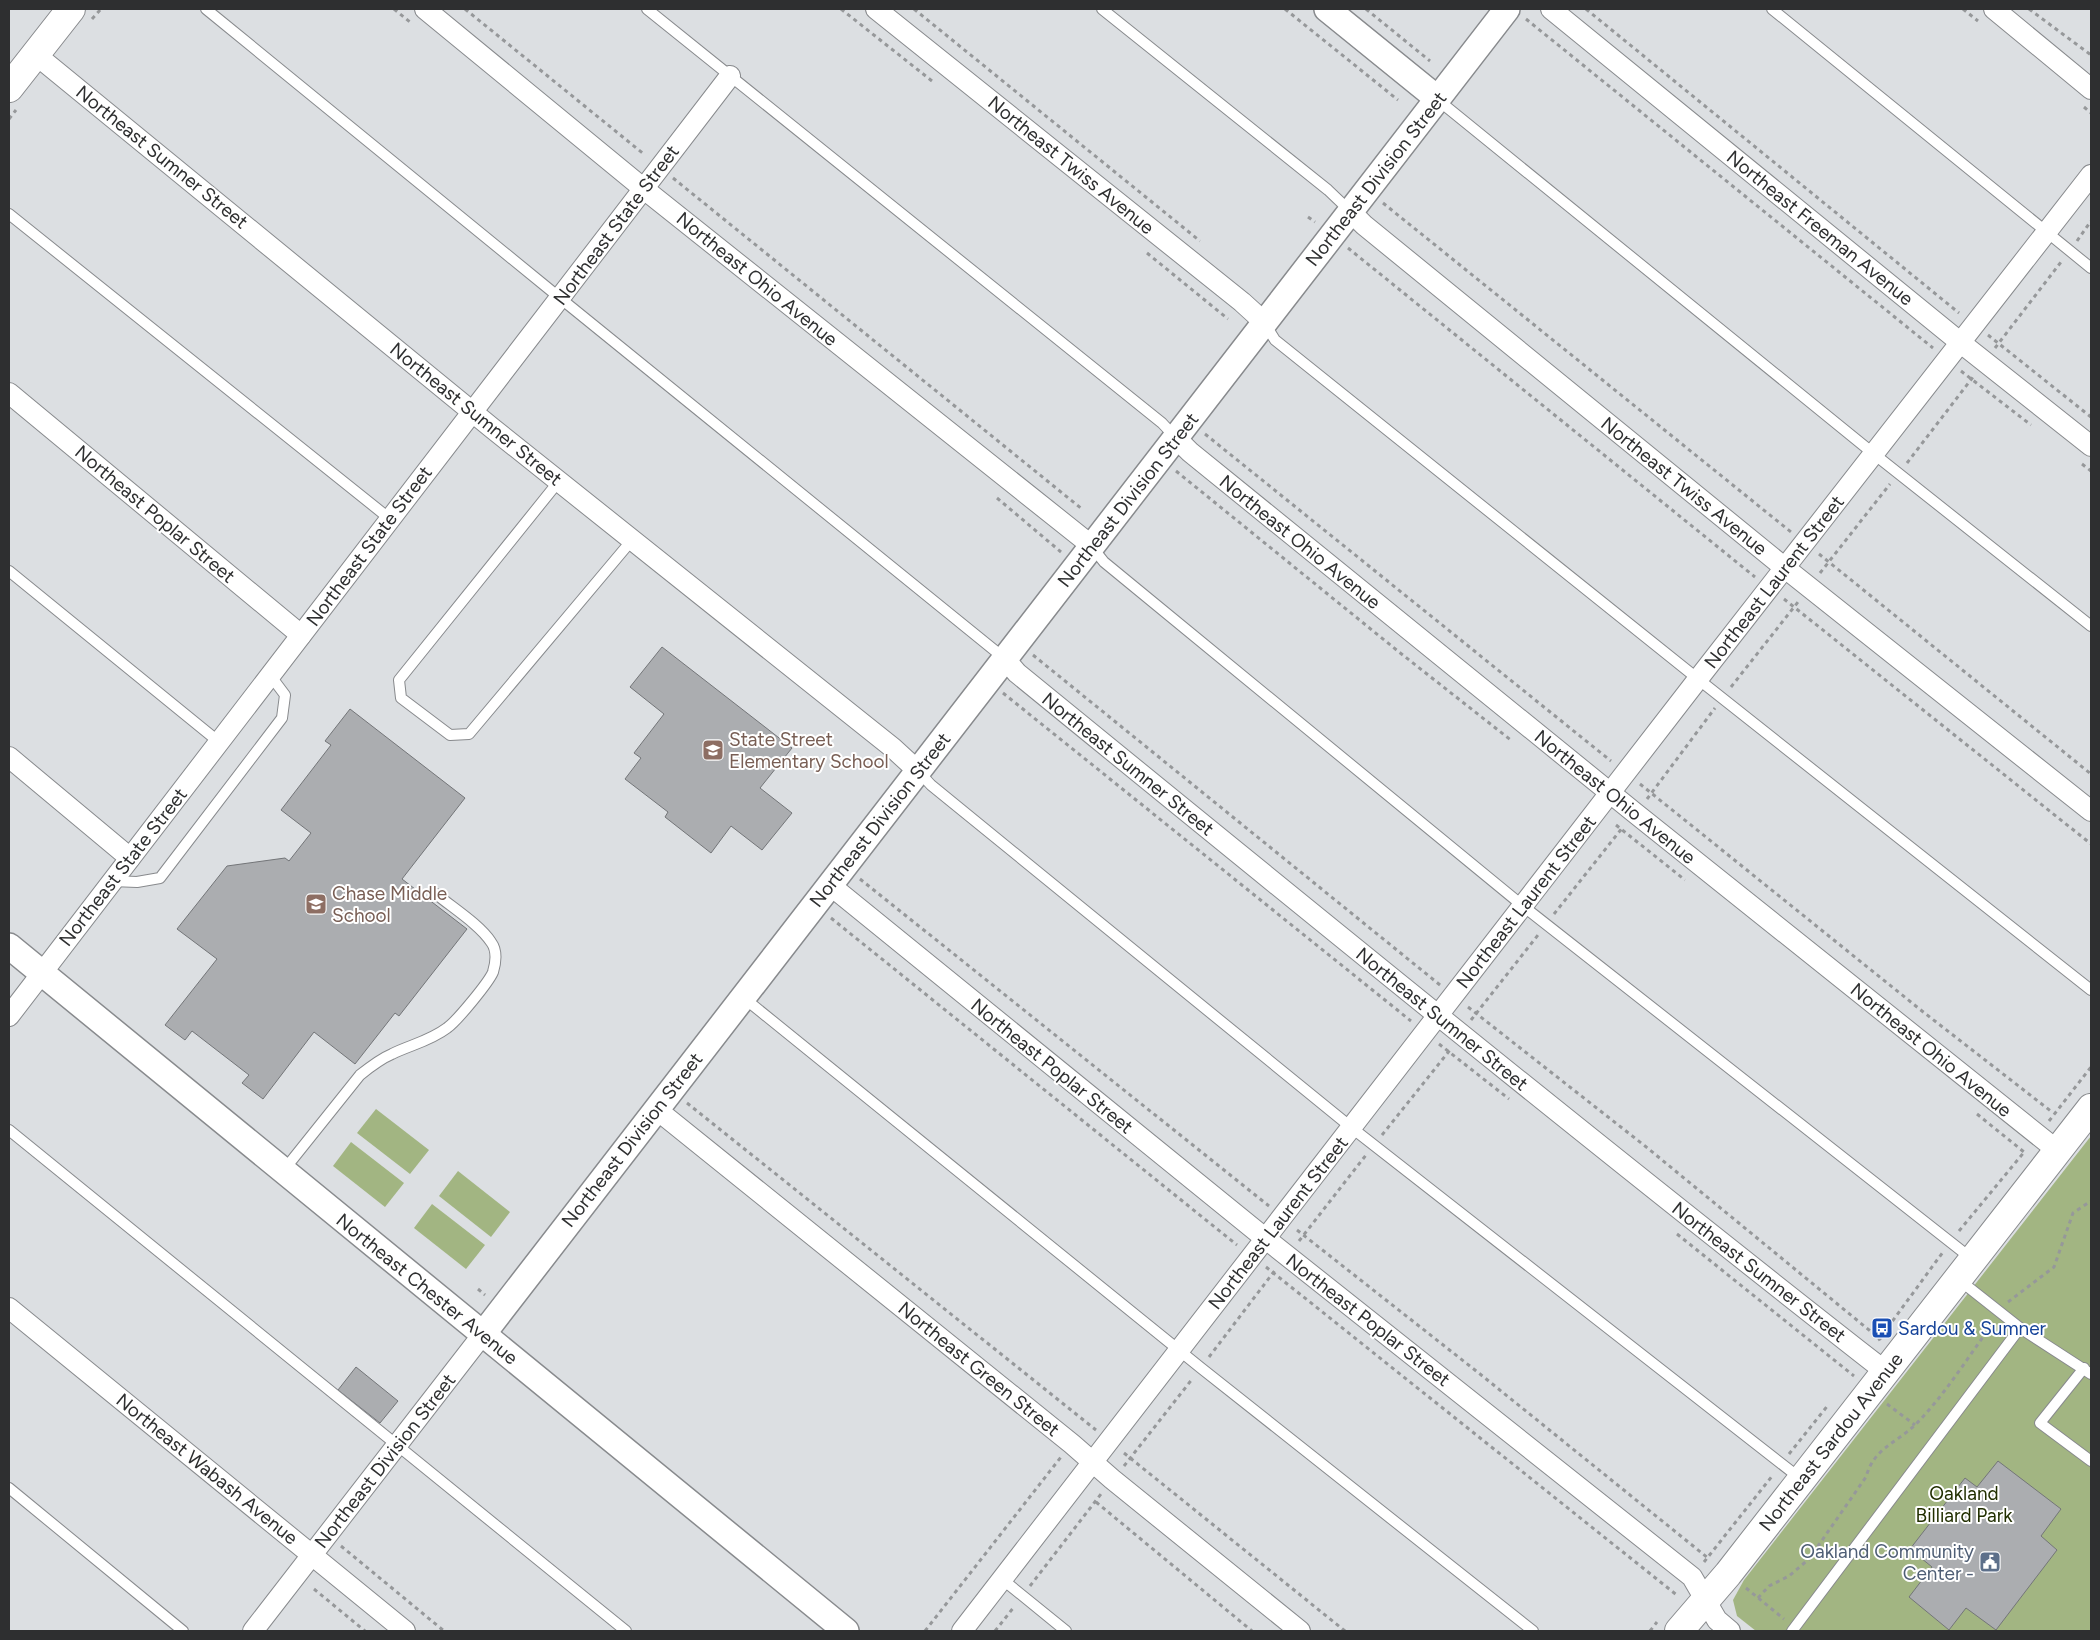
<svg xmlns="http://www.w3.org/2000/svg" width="2100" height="1640" font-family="Figtree,sans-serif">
<rect width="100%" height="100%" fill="#dcdfe2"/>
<g fill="#a2b582">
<polygon points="376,1109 429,1150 410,1174 357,1133"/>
<polygon points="2091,1136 2091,1631 1756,1631 1737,1616 1733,1600 1744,1580"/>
<polygon points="351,1142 404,1183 385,1207 333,1166"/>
<polygon points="458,1171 510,1212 491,1237 439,1196"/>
<polygon points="432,1204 485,1245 466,1269 414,1228"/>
</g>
<g fill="#abadb0" stroke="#737578">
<polygon points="662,647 792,748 760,788 792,813 762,850 731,826 711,853 665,817 668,812 625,779 641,758 634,753 664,714 630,687"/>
<polygon points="350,709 465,798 402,879 467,929 399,1016 395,1013 355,1064 314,1032 263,1099 242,1083 249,1075 192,1031 185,1040 165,1025 217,959 177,929 227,866 285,858 289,861 311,833 281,810 331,745 325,741"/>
<polygon points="356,1367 398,1401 380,1423 338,1390"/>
<polygon points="1998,1461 2061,1509 2041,1536 2057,1550 1996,1630 1966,1608 1949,1630 1909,1597 1932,1567 1910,1549 1965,1478 1977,1487"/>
</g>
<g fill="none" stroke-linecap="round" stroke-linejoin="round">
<g stroke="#888a8d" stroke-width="12">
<g id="service">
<polyline points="206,9 560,298 1004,658"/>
<polyline points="647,9 1162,423 1176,438"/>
<polyline points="1102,9 1328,190 1351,212"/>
<polyline points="1772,9 2091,268"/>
<polyline points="1438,100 1874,454 2091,626"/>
<polyline points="9,214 390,519"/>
<polyline points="1265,324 1275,340 1698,679 2091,990"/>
<polyline points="559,481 399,680 401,698 450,735 469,734 632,540"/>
<polyline points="1092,547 1104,562 1523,906 1972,1259"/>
<polyline points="9,571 219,742"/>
<polyline points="919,772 931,785 1352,1128 1801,1479"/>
<polyline points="112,881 137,882 160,878 282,718 285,695 270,675"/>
<polyline points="744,998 1201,1368 1533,1631"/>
<polyline points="9,1130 626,1631"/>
<path d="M284 1170 360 1075C370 1067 380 1059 392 1054 410 1045 430 1041 447 1028 457 1021 489 982 493 972 496 962 497 950 491 942 480 925 453 908 436 894"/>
<polyline points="1958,1279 2020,1328 2091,1374"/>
<polyline points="2084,1368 2040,1423 2091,1461"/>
<polyline points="9,1488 183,1631"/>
<polyline points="1002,1579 1066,1631"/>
<polyline points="1792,1631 2020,1328"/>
</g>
</g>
<g stroke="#888a8d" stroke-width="22">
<g id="minor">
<polyline points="425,9 644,189 1092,546"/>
<polyline points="876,9 1242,302 1265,323"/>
<polyline points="1551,9 1961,343 2091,446"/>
<polyline points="1994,9 2091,89"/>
<polyline points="35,54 492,428 893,748 918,771"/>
<polyline points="1351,212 1364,225 1785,568 2091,811"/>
<polyline points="9,393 301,635"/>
<polyline points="1176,438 1190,452 1635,813 2058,1151"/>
<path d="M1005 659 1017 673C1305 908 1593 1143 1886 1372"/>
<polyline points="9,757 130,858"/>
<polyline points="830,885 1266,1239 1692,1577 1717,1620 1730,1631"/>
<polyline points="9,1016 730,76"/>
<polyline points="656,1109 1072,1444 1112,1479 1300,1631"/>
<polyline points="9,1308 405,1631"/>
<polyline points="253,1631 483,1334"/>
<polyline points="962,1631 1698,679 2091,175"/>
</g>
</g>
<g stroke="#888a8d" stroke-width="28">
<g id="tertiary">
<polyline points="1327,9 1438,99"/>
<polyline points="9,946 846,1631"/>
<polyline points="483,1334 1507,9"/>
</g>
</g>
<g stroke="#888a8d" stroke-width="30">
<g id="secondary">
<polyline points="9,88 71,9"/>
<polyline points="1679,1631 1728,1574 2091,1108"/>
</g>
</g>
<g stroke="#96989a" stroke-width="3" stroke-dasharray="4 4" stroke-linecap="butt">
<polyline points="394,9 410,22"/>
<polyline points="465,9 645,155"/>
<polyline points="841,9 932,81"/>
<polyline points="914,9 1200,241"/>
<polyline points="1285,9 1398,100"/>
<polyline points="1366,9 1430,61"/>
<polyline points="1586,9 1959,313"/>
<polyline points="1963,9 1978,21"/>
<polyline points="2029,9 2091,55"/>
<polyline points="92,19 101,9"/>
<polyline points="1526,19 1933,348"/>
<polyline points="2084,107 2091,113"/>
<polyline points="9,119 16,110"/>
<polyline points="673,178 1082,509"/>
<polyline points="1383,203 1791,532"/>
<polyline points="1308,217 1315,222"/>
<polyline points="2077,241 2091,221"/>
<polyline points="1348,248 1755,577"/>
<polyline points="1147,253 1228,319"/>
<polyline points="1988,335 2091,417"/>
<polyline points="1995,348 2061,262"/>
<polyline points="1961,371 2031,425"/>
<polyline points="1205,434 1611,761"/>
<polyline points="1907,463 1973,377"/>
<polyline points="2082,464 2091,471"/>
<polyline points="1176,471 1399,652 1512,741"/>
<polyline points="997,498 1061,552"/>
<polyline points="1819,554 2091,774"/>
<polyline points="1820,573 1890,484"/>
<polyline points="1784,599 2091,844"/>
<polyline points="1033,655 1440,985"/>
<polyline points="1731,687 1798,602"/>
<polyline points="1003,693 1411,1021"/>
<polyline points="1640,784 1922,1011 2052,1112"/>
<polyline points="1647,799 1715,708"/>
<polyline points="1616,825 1685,880"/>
<polyline points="860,879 1269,1206"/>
<polyline points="1554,914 1623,827"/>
<polyline points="831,918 1237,1245"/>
<polyline points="1468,1007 1645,1146 1880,1339 1878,1340"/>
<polyline points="1471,1020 1538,935"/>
<polyline points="1439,1044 1509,1099"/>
<polyline points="687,1103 1096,1430"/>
<polyline points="1977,1114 2024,1152"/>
<polyline points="2049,1121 2091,1067"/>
<polyline points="1382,1135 1450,1050"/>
<polyline points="1297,1230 1480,1374 1708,1558"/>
<polyline points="1959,1231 2025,1151"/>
<polyline points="1677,1234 1854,1376"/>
<polyline points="1299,1241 1366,1155"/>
<polyline points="1266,1267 1678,1596"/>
<polyline points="478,1289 485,1295"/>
<polyline points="2008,1302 2054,1267 2073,1213 2091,1201"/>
<polyline points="1883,1334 1943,1252"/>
<polyline points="1209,1357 1276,1269"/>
<polyline points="1887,1404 1915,1425"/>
<polyline points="1124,1453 1345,1631"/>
<polyline points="1789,1454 1829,1404"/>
<polyline points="1124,1466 1193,1378"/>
<polyline points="1096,1502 1252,1631"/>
<polyline points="341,1546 444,1631"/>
<polyline points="1704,1562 1773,1475"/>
<polyline points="1030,1586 1101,1494"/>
<polyline points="1746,1588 1784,1619"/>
<polyline points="314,1589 365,1631"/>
<path d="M1758 1598 1769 1586 1789 1576 1809 1559 1866 1477C1874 1448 1895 1444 1915 1425 1945 1395 1968 1357 1993 1323"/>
<polyline points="925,1631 1061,1457"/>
<polyline points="995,1631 1014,1607"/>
<polyline points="1650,1631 1657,1622"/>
</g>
<use href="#service" stroke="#fff" stroke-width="10"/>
<use href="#minor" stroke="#fff" stroke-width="20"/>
<use href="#tertiary" stroke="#fff" stroke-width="25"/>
<use href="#secondary" stroke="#fff" stroke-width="28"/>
</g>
<defs>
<g id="school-square" transform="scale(1.125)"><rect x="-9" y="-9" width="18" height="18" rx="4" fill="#8d6e63" stroke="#fff"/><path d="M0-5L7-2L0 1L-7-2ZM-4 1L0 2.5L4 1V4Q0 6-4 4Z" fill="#fff"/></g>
<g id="bus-square" transform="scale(1.125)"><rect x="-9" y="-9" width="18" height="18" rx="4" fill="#1a4fb4" stroke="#fff"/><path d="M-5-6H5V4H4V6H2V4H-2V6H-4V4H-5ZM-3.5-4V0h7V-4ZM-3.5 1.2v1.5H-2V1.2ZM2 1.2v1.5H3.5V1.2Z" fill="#fff"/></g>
<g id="civic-square" transform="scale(1.125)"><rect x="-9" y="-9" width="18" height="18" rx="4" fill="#5c6f8a" stroke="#fff"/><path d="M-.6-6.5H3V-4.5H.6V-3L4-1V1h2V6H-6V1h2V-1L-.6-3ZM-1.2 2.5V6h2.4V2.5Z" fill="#fff"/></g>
</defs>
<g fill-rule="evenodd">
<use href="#school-square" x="713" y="750"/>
<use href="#school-square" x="316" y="904"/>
<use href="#bus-square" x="1882" y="1328"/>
<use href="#civic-square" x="1990" y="1562"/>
</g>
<g text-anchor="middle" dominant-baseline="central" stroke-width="4" stroke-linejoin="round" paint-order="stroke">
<g font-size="19" fill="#2e2f30" stroke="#fff">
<text transform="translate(162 157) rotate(39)">Northeast Sumner Street</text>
<text transform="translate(1071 165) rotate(39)">Northeast Twiss Avenue</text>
<text transform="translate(1376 179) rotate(-52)">Northeast Division Street</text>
<text transform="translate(616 225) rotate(-53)">Northeast State Street</text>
<text transform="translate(1820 228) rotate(39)">Northeast Freeman Avenue</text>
<text transform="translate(757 279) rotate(39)">Northeast Ohio Avenue</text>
<text transform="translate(476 414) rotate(39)">Northeast Sumner Street</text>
<text transform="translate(1684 486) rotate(39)">Northeast Twiss Avenue</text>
<text transform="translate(1128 500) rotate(-52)">Northeast Division Street</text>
<text transform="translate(155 514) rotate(40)">Northeast Poplar Street</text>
<text transform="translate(1300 542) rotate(39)">Northeast Ohio Avenue</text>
<text transform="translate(369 546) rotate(-53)">Northeast State Street</text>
<text transform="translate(1774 582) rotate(-52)">Northeast Laurent Street</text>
<text transform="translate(1128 764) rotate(39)">Northeast Sumner Street</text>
<text transform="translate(1615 797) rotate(39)">Northeast Ohio Avenue</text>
<text transform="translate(880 820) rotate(-52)">Northeast Division Street</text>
<text transform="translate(123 867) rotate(-52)">Northeast State Street</text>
<text transform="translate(1526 902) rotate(-52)">Northeast Laurent Street</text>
<text transform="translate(1442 1019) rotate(39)">Northeast Sumner Street</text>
<text transform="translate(1931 1050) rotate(39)">Northeast Ohio Avenue</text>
<text transform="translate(1052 1066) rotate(39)">Northeast Poplar Street</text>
<text transform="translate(632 1140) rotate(-52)">Northeast Division Street</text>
<text transform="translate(1278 1223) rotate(-52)">Northeast Laurent Street</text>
<text transform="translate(1759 1272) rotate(38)">Northeast Sumner Street</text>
<text transform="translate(427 1289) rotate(39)">Northeast Chester Avenue</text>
<text transform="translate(1368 1320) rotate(38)">Northeast Poplar Street</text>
<text transform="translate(979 1369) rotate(39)">Northeast Green Street</text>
<text transform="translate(1831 1442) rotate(-52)">Northeast Sardou Avenue</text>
<text transform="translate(385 1461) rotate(-52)">Northeast Division Street</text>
<text transform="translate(207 1469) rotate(39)">Northeast Wabash Avenue</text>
</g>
<g font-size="19" fill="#785e54" stroke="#fff" text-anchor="start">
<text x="729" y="739">State Street<tspan x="729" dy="22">Elementary School</tspan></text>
<text x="332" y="893">Chase Middle<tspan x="332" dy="22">School</tspan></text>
</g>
<g font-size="19" fill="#164399" stroke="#fff" text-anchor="start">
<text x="1898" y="1328">Sardou &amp; Sumner</text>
</g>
<g font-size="19" fill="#212f00" stroke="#fff">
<text x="1964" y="1493">Oakland<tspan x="1964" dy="22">Billiard Park</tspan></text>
</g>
<g font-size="19" fill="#4e5e75" stroke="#fff" text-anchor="end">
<text x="1974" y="1551">Oakland Community<tspan x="1974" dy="22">Center -</tspan></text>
</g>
</g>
<rect width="2100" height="1640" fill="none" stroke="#2e2f30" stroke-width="20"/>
</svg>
